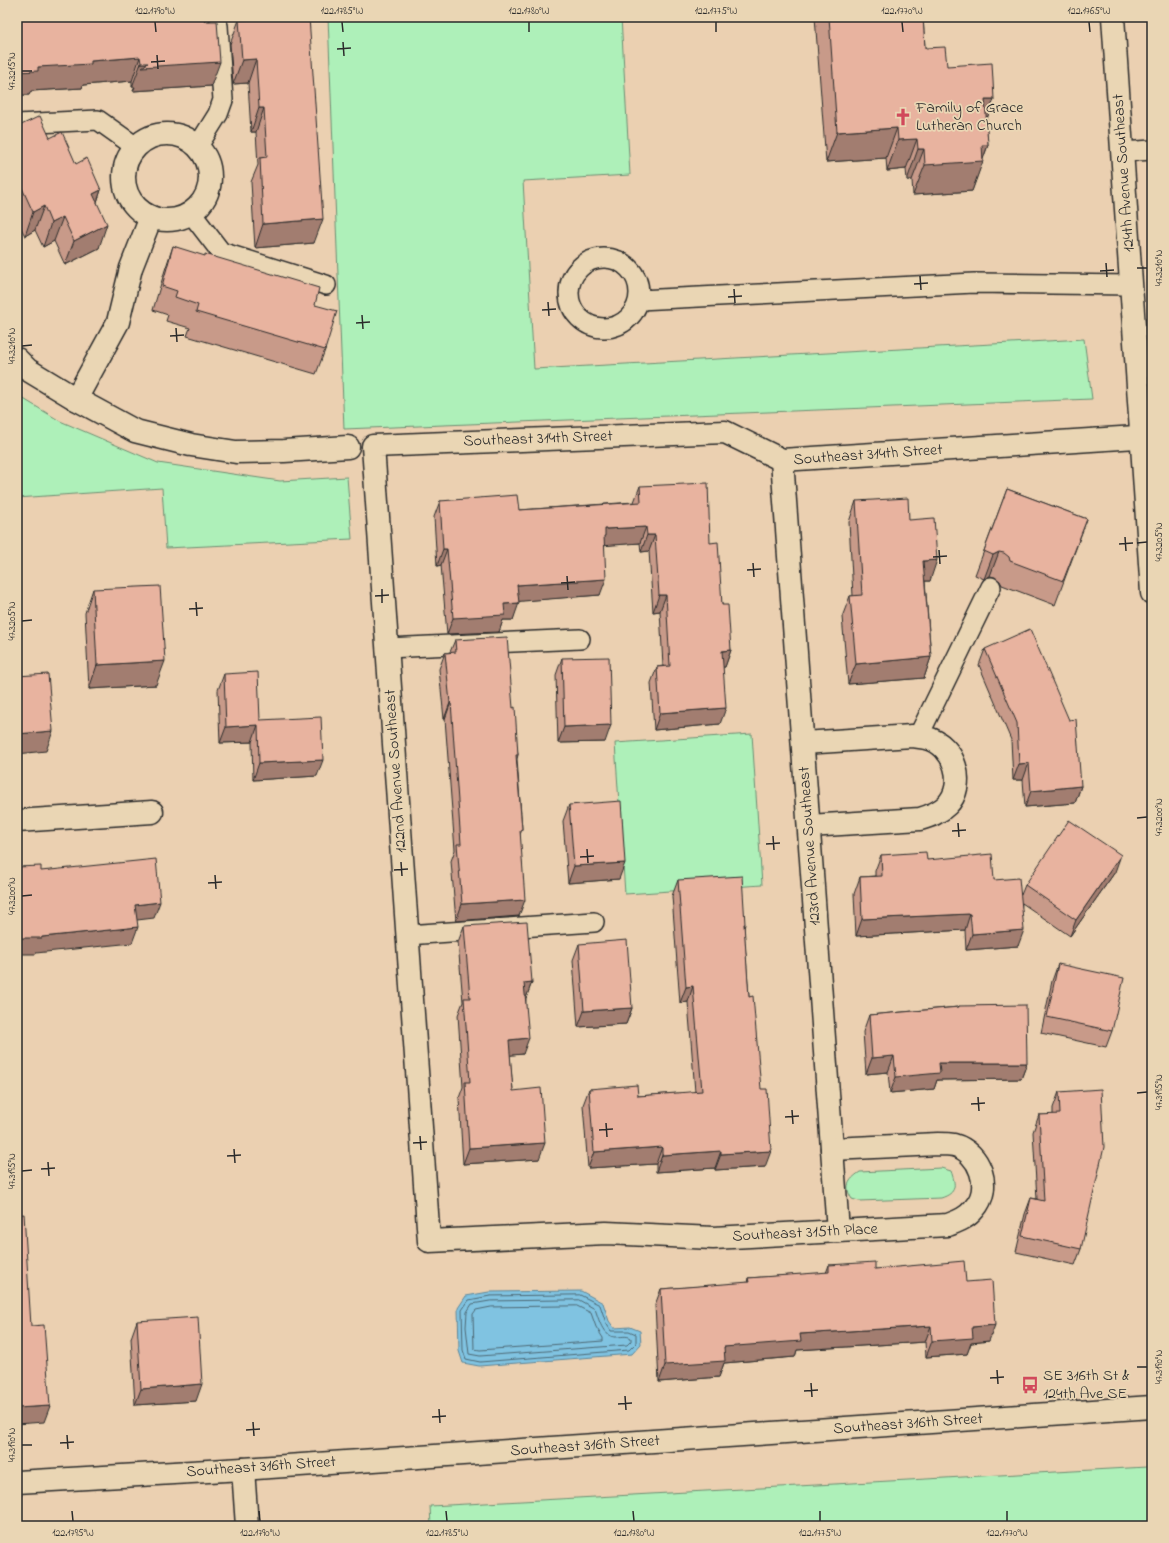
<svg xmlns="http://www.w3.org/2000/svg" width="1169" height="1543" font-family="'Indie Flower',sans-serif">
<rect width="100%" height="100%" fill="#ebd0b1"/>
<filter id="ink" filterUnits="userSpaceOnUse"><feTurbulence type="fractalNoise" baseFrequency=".025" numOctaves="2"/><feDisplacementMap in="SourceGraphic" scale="8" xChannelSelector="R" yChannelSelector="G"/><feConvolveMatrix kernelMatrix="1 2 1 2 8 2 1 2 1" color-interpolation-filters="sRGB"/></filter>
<g filter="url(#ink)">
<g fill="#aef0b9" stroke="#6c8e72">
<polygon points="328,17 621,17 630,175 523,181 534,369 1084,339 1092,399 344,429"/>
<polygon points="17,395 60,421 158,463 280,481 347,477 352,539 166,548 162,488 17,498"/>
<polygon points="752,734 762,885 625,894 615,743"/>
<path d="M941 1168 951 1171C956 1185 957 1193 941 1198L859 1201 852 1199C844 1187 848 1180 860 1172Z"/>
<polygon points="1147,1467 1152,1469 1152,1526 431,1526 430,1506"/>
</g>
<polygon fill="#80c3e1" stroke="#5e8698" points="581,1291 603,1303 609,1321 614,1328 630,1327 640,1331 641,1344 632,1354 479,1366 463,1363 459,1351 458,1308 466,1296 489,1292"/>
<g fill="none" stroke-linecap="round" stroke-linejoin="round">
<g stroke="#4d6874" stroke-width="1">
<polygon points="580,1295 600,1305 606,1323 611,1331 629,1331 636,1334 636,1343 629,1350 480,1362 466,1359 463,1350 462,1310 469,1300 490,1296"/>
<path d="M579 1300 595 1309C599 1319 602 1336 615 1337 621 1337 627 1335 631 1338V1341L627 1345 480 1356 469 1354 466 1327 467 1312 472 1304 490 1301Z"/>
<polygon points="577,1306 591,1313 596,1327 603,1338 603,1341 480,1350 474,1349 473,1314 476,1310 491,1307"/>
</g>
<g stroke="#2b2b2b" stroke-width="22">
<g id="lane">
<polyline points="17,124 98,120 136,147"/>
<polyline points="198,146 218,114 223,100 218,26"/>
<polyline points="1122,152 1152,150"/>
<polyline points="191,213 221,252 326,285"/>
<circle cx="604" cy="293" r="35"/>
<polyline points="639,300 974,283 1131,285"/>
<polyline points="387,648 580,639"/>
<polyline points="918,737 991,587"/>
<polyline points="407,935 594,922"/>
</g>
</g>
<g stroke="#2b2b2b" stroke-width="25">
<g id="street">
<circle cx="167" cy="177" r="43"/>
<polyline points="17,359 28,370 76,399 135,431 191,445 236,452 284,451 348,447"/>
<polyline points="76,399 118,322 131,268 151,217"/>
<polyline points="782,460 838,1231"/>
<path d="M803 743 912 736C917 737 923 737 927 738 955 745 967 785 947 805 939 813 930 816 920 819L809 826"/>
<polyline points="17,821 152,812"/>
<path d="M832 1149 938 1144C943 1144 949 1144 954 1145 980 1152 993 1188 974 1209 967 1218 958 1221 948 1225L713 1238 606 1233 429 1241 373 446 725 432 782 460 1152 436"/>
<polyline points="243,1469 247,1526"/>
<polyline points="17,1482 243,1469 1152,1407"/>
</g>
</g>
<g stroke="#2b2b2b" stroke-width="25">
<polyline id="secondary" points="1113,17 1152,593"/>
</g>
<use href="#lane" stroke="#ead6b4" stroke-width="19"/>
<use href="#street" stroke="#ead6b4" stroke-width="22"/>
<use href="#secondary" stroke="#ead6b4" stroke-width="22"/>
</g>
<g fill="#c89a89" stroke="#2b2b2b">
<polygon points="17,17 204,17 211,86 133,91 135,87 132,87 132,81 83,85 82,88 31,91 29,95 17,95"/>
<polygon points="253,17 309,17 314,243 255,248 251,182 258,165 256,132 251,132 248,83 233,84 230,44 239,20 253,19"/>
<polygon points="815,17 923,17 925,48 947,66 994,99 986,121 988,145 972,191 913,195 912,180 907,180 906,169 887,171 886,158 826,162"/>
<polygon points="17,127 50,138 76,164 101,190 97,202 99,248 65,265 54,241 43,247 35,230 25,236 17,220"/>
<polygon points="173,246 315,305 325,350 316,374 187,336 190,328 166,321 168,315 153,310 165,270"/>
<polygon points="640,486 710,543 731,650 725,667 723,667 720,724 654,730 651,683 657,667 663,666 660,611 653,612 649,551 641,552 640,543 604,545 600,595 518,601 513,620 503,620 499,632 447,634 441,565 437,566 434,517 440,501 519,510 634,502"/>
<polygon points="1007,489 1087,519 1055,605 1002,585 1000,581 995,577 990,576 984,579 975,575"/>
<polygon points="856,501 909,520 930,581 925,581 931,657 924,678 848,684 842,617 850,596 853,596 849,522"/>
<polygon points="93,589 156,685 89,689 85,613"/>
<polygon points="455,640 513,708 518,755 517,759 522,829 520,835 519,916 456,921 451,861 455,850 445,719 444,719 439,669 445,653 450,652"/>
<polygon points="985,649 1081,786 1075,803 1025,807 1023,780 1013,780 1011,740 979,665"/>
<polygon points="562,658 605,742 558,743 556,675"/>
<polygon points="224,674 260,720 317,776 253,780 252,742 220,743 218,690"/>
<polygon points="569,805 619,879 568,883 563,821"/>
<polygon points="881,855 927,860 994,880 1021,895 1025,885 1115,872 1070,936 1022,903 1018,946 966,950 965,930 856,936 854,894 860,877 875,876 875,871"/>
<polygon points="678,880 745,924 744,929 749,997 765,1167 715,1170 715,1168 656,1172 656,1164 588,1168 583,1105 589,1089 638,1096 695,1092 688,1002 680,1003 672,896"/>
<polygon points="464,926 532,982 526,998 526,999 523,1054 510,1055 513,1091 539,1159 463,1164 459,1098 463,1087 458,1015 463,1002 458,942"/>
<polygon points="579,944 632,1008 626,1024 578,1027 573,960"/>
<polygon points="1058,964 1112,1031 1106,1047 1041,1033 1052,981"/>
<polygon points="959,1006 1027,1063 1021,1079 937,1080 934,1089 890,1093 888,1072 866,1074 863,1032 869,1015 958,1007"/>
<polygon points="1059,1092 1081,1249 1075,1265 1016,1252 1025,1214 1031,1198 1037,1199 1033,1132 1039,1115 1053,1115 1053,1108"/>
<polygon points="829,1265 875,1269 966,1282 989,1341 971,1343 967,1354 926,1357 925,1342 797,1350 795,1357 724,1363 719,1377 659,1382 655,1305 661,1289 747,1283 748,1278 826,1273"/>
<polygon points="137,1321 196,1401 135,1405 131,1338"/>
</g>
<g fill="#a27d6f" stroke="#2b2b2b">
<polygon points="140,57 132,81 83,85 82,88 31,91 29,95 17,95 17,72 38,67 91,61"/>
<polygon points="256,59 248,83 233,84 242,60"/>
<polygon points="220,62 211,86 133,91 135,87 132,87 141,63"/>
<polygon points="985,99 994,99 983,130"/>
<polygon points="259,108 264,108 256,132 251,132"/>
<polygon points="897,128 886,158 826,162 837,132"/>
<polygon points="917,139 906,169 887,171 898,140"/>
<polygon points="982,145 988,145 982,161 983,161 972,191 913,195 925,165"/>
<polygon points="918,149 924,149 912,180 907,180"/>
<polygon points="101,190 93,214 93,194"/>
<polygon points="44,206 35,230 25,236 33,212"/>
<polygon points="63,217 54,241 43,247 51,223"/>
<polygon points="323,219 314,243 255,248 263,224"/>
<polygon points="107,224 99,248 65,265 74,241"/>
<polygon points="646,527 640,543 601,546 605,529"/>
<polygon points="647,535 655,535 649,551 641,552"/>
<polygon points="443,549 447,549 441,565 437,566"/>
<polygon points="999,552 990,576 984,579 993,555"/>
<polygon points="937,560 930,581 916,581 923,561"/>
<polygon points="606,579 600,595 511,602 517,585"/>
<polygon points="659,595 666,595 660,611 653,612"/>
<polygon points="519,603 513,620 503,620 499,632 447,634 453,618 504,604"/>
<polygon points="731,650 725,667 716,667 722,651"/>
<polygon points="931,657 924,678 848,684 856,664"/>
<polygon points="165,661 156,685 89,689 97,665"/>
<polygon points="451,702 445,719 444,719 450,703"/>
<polygon points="726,708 720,724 654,730 660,713"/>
<polygon points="258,725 252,742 220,743 226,727"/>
<polygon points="611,725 605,742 558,743 564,727"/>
<polygon points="53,731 46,751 17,754 17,734"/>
<polygon points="323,760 317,776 253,780 259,763"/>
<polygon points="1029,763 1023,780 1013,780 1019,764"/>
<polygon points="1081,786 1075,803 1025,807 1031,791"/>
<polygon points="1121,855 1115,872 1070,936 1076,920"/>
<polygon points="625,863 619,879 568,883 574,866"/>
<polygon points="525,900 519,916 456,921 462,904"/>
<polygon points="160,902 154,918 129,921 135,905"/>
<polygon points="970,914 965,930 856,936 862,919"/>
<polygon points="138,927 132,943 36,953 36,954 17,954 17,938 42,937"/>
<polygon points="1024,930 1018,946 966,950 972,934"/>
<polygon points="532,982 526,998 518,999 524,983"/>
<polygon points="693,986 688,1002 680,1003 686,987"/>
<polygon points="632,1008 626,1024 578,1027 584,1011"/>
<polygon points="529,1038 523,1054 503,1056 509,1040"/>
<polygon points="894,1056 888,1072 866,1074 872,1058"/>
<polygon points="939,1063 1027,1063 1021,1079 937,1080 934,1089 890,1093 896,1077"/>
<polygon points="545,1143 539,1159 463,1164 469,1148"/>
<polygon points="662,1147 656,1164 588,1168 594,1152"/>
<polygon points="721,1151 715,1168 656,1172 662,1155"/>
<polygon points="771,1151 765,1167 715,1170 721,1154"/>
<polygon points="995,1325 989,1341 971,1343 967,1354 926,1357 932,1341 972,1327"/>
<polygon points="931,1326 925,1342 797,1350 795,1357 724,1363 719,1377 659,1382 665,1365 724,1347 800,1334"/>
<polygon points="202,1384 196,1401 135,1405 141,1389"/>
<polygon points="50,1406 44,1422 17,1424 17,1408"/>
</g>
<g fill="#e8b39f" stroke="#2b2b2b">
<polygon points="17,17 204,17 204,21 217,21 220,62 142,67 148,63 141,63 140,57 91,61 91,64 38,67 38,71 17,72"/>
<polygon points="263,17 309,17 323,219 263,224 260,158 267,157 264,108 259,108 256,59 242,60 239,20 263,19"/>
<polygon points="829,17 923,17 925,48 945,47 947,66 992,63 994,99 985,99 988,145 982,145 983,161 925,165 924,149 918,149 917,139 898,140 897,128 837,132"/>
<polygon points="40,116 50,138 62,132 76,164 87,158 101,190 93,194 107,224 74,241 63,217 51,223 44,206 33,212 17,177 17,127"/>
<polygon points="173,246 205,256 205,254 319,288 315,305 337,311 325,350 196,312 198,305 175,297 177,291 162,286"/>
<polygon points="708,483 710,543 718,542 722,605 728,605 731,650 722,651 726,708 660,713 657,667 670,666 666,595 659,595 655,535 647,535 646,527 605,529 605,536 604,536 606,579 517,585 519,603 504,604 505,615 453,618 447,549 443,549 440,501 517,495 519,510 641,502 640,486"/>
<polygon points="1007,489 1087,519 1063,581 1010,561 1009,557 1004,553 999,552 993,555 984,551"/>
<polygon points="908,498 909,520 934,518 937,560 923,561 931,657 856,664 850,596 862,595 856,501"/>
<polygon points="160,586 165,661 97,665 93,589"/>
<polygon points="1030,629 1069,720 1076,719 1081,786 1031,791 1029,763 1019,764 1017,723 985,649"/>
<polygon points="507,637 513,708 515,707 518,755 516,755 522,829 520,830 525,900 462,904 457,844 461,844 451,702 450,703 445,653 456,652 455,640"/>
<polygon points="609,657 611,725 564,727 562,658"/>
<polygon points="258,672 260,720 321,717 323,760 259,763 258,725 226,727 224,674"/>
<polygon points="48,674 53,731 17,734 17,676"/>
<polygon points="621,801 625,863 574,866 569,805"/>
<polygon points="1069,820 1121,855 1076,920 1025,885"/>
<polygon points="926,852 927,860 992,854 994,880 1019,878 1024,930 972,934 970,914 862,919 860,877 882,876 881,855"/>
<polygon points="156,859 160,902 135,905 138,927 42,937 42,938 17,938 17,867 41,866 41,871"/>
<polygon points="742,876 745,924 744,924 749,997 753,996 761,1089 767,1089 771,1151 721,1154 721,1151 662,1155 662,1147 594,1152 589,1089 637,1085 638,1096 702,1091 693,986 686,987 678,880"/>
<polygon points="527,922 532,982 524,983 529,1038 509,1040 513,1091 541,1088 545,1143 469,1148 465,1082 470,1082 464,998 470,998 464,926"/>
<polygon points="627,940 632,1008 584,1011 579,944"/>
<polygon points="1058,964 1124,978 1112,1031 1047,1017"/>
<polygon points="1026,1005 1027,1063 939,1063 940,1073 896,1077 894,1056 872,1058 869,1015 959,1007 959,1006"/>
<polygon points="1101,1089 1104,1147 1081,1249 1022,1236 1031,1198 1044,1201 1039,1115 1060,1114 1059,1092"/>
<polygon points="24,1214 31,1326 44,1325 50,1406 17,1408 17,1215"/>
<polygon points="964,1261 966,1282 992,1280 995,1325 972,1327 973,1338 932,1341 931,1326 800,1334 801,1341 724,1347 725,1361 665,1365 661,1289 749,1282 748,1278 829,1272 829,1265 875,1262 875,1269"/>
<polygon points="198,1317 202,1384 141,1389 137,1321"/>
</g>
</g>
<path fill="none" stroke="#2b2b2b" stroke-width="1.5" d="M155 22 156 32M342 22 343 32M529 22V32M716 22V32M902 22 903 32M1089 22 1090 32M343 42 344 56M337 49 351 48M157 55 158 69M151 62 165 61M22 71H32M1106 263 1107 277M1137 268H1147M1100 271 1114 270M920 276 921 290M914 284 928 283M734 289 735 303M728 297 742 296M548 302 549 316M542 310 556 309M362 315 363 329M356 323 370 322M176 328 177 342M170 336 184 335M22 346 32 345M1125 537 1126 551M1137 543 1147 542M1119 544 1133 543M939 550 940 564M933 557 947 556M753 563 754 577M747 570 761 569M567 576 568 590M561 583 575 582M382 589V603M375 596 389 595M196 602 197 616M189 609 203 608M22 621 32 620M1137 818 1147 817M958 823 959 837M952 831 966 830M773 836 774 850M766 844 780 843M587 849 588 863M580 857 594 856M401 862 402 876M394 870 408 869M215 875 216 889M208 883 222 882M22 896 32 895M1137 1093 1147 1092M978 1097 979 1111M971 1104 985 1103M792 1110 793 1124M785 1117 799 1116M606 1123 607 1137M599 1130 613 1129M420 1136 421 1150M413 1143 427 1142M234 1149 235 1163M227 1156 241 1155M48 1162 49 1176M41 1169 55 1168M22 1171 32 1170M1137 1367H1147M997 1370 998 1384M990 1378 1004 1377M811 1383 812 1397M804 1391 818 1390M625 1396 626 1410M618 1404 632 1403M439 1409 440 1423M432 1417 446 1416M253 1422 254 1436M246 1430 260 1429M67 1435 68 1449M60 1443 74 1442M22 1445H32M72 1511 73 1521M259 1511 260 1521M446 1511 447 1521M633 1511 634 1521M820 1511V1521M1007 1511V1521"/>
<defs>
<g id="church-bare" transform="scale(1.38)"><path d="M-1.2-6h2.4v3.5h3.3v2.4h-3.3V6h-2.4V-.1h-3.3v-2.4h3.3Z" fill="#d1495b" stroke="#ead6b4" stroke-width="2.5" paint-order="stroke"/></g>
<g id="bus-bare" transform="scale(1.38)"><path d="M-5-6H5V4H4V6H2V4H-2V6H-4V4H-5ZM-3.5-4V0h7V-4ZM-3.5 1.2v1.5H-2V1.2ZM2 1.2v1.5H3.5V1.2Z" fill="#d1495b" stroke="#ead6b4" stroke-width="2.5" paint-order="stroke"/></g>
</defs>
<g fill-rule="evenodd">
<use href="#church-bare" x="903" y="117"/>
<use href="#bus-bare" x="1030" y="1385"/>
</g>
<g text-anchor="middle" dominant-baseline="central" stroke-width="3.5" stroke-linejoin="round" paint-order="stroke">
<g font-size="16" fill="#2b2b2b" stroke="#ead6b4" text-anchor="start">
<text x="916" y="108">Family of Grace<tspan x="916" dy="18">Lutheran Church</tspan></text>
<text x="1043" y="1376">SE 316th St &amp;<tspan x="1043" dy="18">124th Ave SE</tspan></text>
</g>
<g font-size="16" fill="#2b2b2b" stroke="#ead6b4">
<text transform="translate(1124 173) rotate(-94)">124th Avenue Southeast</text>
<text transform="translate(538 439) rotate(-2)">Southeast 314th Street</text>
<text transform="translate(868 455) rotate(-4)">Southeast 314th Street</text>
<text transform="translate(396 771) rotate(-94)">122nd Avenue Southeast</text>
<text transform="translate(810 846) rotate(-94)">123rd Avenue Southeast</text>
<text transform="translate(805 1233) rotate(-3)">Southeast 315th Place</text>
<text transform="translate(908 1424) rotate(-4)">Southeast 316th Street</text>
<text transform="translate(585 1446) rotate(-4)">Southeast 316th Street</text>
<text transform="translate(261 1467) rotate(-4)">Southeast 316th Street</text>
</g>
</g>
<rect width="1169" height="1543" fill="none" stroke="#ead6b4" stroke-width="44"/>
<rect x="22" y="22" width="1125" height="1499" fill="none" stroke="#2b2b2b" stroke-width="1.5"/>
<g font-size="10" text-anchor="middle" fill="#2b2b2b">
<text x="155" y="14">122.1790°W</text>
<text x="342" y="14">122.1785°W</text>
<text x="529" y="14">122.1780°W</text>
<text x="716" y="14">122.1775°W</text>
<text x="902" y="14">122.1770°W</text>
<text x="1089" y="14">122.1765°W</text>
<text transform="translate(11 71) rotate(-90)" y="4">47.3215°N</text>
<text transform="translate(1158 268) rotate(-90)" y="4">47.3210°N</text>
<text transform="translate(11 346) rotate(-90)" y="4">47.3210°N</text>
<text transform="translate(1158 542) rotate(-90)" y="4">47.3205°N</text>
<text transform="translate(11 621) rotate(-90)" y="4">47.3205°N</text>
<text transform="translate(1158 817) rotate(-90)" y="4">47.3200°N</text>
<text transform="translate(11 896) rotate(-90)" y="4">47.3200°N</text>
<text transform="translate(1158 1092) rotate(-90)" y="4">47.3195°N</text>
<text transform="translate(11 1171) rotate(-90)" y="4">47.3195°N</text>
<text transform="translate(1158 1367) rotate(-90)" y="4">47.3190°N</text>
<text transform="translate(11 1445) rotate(-90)" y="4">47.3190°N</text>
<text x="73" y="1536">122.1795°W</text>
<text x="260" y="1536">122.1790°W</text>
<text x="447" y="1536">122.1785°W</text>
<text x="634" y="1536">122.1780°W</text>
<text x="820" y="1536">122.1775°W</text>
<text x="1007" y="1536">122.1770°W</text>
</g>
</svg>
